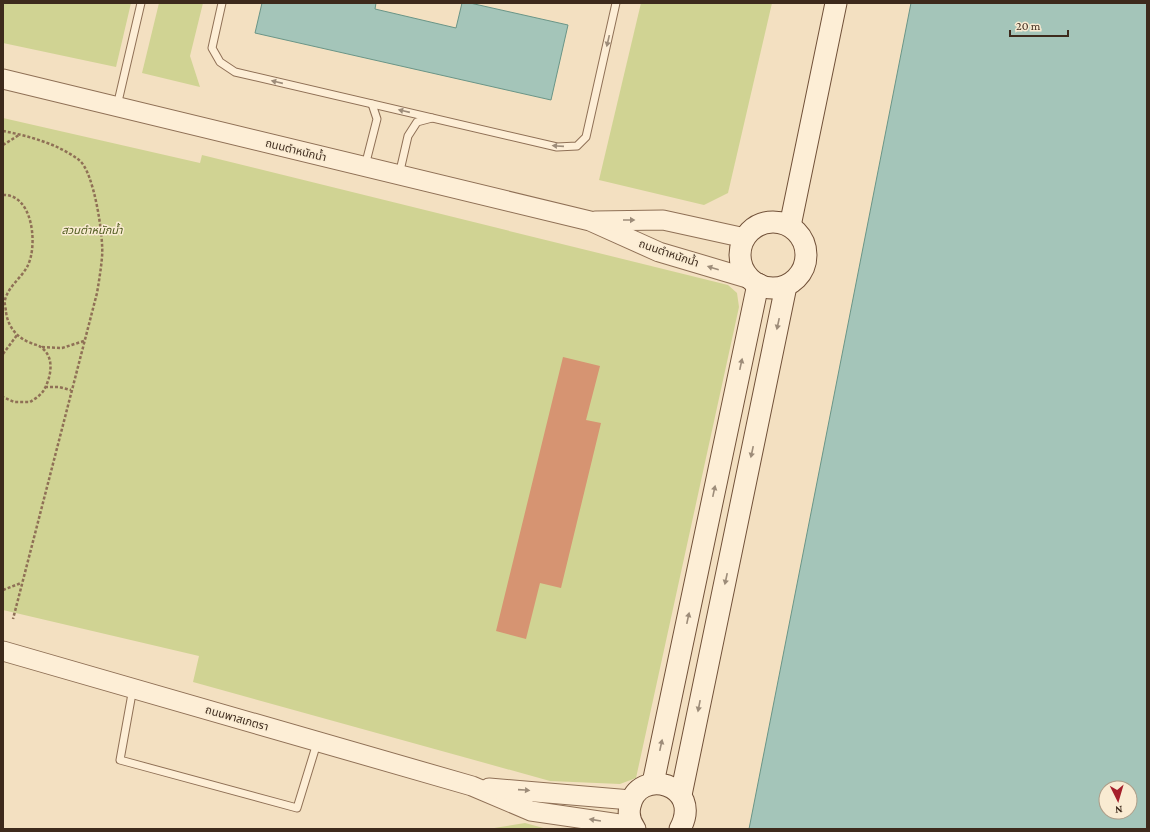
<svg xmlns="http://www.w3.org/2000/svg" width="1150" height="832" font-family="'Crimson Pro','Noto Sans Thai',serif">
<rect width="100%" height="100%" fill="#f3e0c1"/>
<g fill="#d0d393">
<polygon points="3,3 131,3 116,67 3,43"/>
<polygon points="159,3 203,3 190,56 200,87 142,73"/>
<polygon points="641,3 772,3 728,193 704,205 599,180"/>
<polygon points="3,118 200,163 202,155 728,285 737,293 739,307 636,778 620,784 550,781 193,682 199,656 3,610"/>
<polygon points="525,823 547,829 488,829"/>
</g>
<g fill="#a4c5b9" stroke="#6a9587" fill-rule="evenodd">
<polygon points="262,3 376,3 375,9 456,28 462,3 470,3 568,25 551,100 255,33"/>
<path d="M911 3H1147V829H749ZM1106 788H1130V812H1106Z"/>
</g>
<polygon fill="#d69472" points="563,357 600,366 586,420 601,423 561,588 540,583 526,639 496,631"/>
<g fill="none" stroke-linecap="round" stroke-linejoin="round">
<g stroke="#8f7056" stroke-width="9">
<g id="service">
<polyline points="222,3 212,48 220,62 235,72 557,147 577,146 586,137 616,3"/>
<polyline points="117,106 141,3"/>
<polyline points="365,166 377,119 372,104"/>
<polyline points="399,175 408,136 417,122 432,118"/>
<polyline points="133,688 120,760 297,808 317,743"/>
</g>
</g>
<g stroke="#8f7056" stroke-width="21">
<g id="tertiary">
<polyline points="3,79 590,221 659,252 750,279"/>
<polyline points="595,221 663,220 745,238"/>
<polyline points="3,651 472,786 531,811 633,826"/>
<polyline points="489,788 631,800"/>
</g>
</g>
<g stroke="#715139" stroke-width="23">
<g id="secondary">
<circle cx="773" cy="255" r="33"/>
<polyline points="790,226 836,3"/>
<polyline points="653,783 758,284"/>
<polyline points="681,795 786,286"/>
<path d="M635 829C630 822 628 814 630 806 638 766 704 784 680 829"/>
</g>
</g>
<g stroke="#8f7056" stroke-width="2.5" stroke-dasharray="3 2" stroke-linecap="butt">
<path d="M3 131C29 136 58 144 79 160 94 171 104 238 102 257 101 269 99 281 97 293L13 619"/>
<polyline points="3,145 19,135"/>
<path d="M3 195C34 194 38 248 27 267 21 278 8 287 5 300 4 303 6 309 6 312 8 327 17 338 31 343 35 345 39 345 42 348 55 358 51 377 44 390 41 395 35 399 30 402H14L3 397"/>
<polyline points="42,347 62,348 84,341"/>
<polyline points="3,354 17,335"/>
<polyline points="45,387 59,387 71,390"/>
<polyline points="3,590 21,583"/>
</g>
<use href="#service" stroke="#fdeed6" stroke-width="7"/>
<use href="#tertiary" stroke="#fdeed6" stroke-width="19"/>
<use href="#secondary" stroke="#fdeed6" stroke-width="21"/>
</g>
<defs><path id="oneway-solid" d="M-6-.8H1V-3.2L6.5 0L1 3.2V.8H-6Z"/></defs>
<g fill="#9d8c79">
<use href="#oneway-solid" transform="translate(608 41) rotate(103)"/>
<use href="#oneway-solid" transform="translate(277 82) rotate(-167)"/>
<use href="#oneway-solid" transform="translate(404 111) rotate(-167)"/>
<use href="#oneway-solid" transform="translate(558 146) rotate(-176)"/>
<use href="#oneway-solid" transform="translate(629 220)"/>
<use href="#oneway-solid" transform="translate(713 268) rotate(-163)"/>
<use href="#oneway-solid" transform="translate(778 324) rotate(102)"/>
<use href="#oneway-solid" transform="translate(741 364) rotate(-78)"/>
<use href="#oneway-solid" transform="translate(752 452) rotate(102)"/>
<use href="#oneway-solid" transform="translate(714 491) rotate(-78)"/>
<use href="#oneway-solid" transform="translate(726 579) rotate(102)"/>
<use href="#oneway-solid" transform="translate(688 618) rotate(-78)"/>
<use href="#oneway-solid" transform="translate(699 706) rotate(101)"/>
<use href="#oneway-solid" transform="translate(661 745) rotate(-78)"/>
<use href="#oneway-solid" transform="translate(524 790) rotate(4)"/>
<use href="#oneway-solid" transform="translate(595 820) rotate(-171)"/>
</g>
<g text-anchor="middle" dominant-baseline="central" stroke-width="3" stroke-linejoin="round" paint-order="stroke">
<g font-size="11" fill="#3d2a1c" stroke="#f9ebd2">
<text transform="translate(296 150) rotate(14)">ถนนตำหนักน้ำ</text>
<text transform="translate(669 253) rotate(19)">ถนนตำหนักน้ำ</text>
<text transform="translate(237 718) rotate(16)">ถนนพาสเภตรา</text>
</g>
<g font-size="11" font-style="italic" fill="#515c20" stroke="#f9ebd2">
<text x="92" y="230">สวนตำหนักน้ำ</text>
</g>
</g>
<rect width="1150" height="832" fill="none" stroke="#3d2a1c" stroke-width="8"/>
<g transform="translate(1118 800) rotate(175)"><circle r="19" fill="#f9ebd2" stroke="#ae9e89"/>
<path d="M0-3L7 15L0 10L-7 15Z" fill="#a51f2a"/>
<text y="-6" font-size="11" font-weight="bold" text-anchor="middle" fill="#3d2a1c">N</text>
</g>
<path d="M1010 30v6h58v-6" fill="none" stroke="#3d2a1c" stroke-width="2"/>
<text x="1016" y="30" font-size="12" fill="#3d2a1c" stroke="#f9ebd2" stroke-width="3" paint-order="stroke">20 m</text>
</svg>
